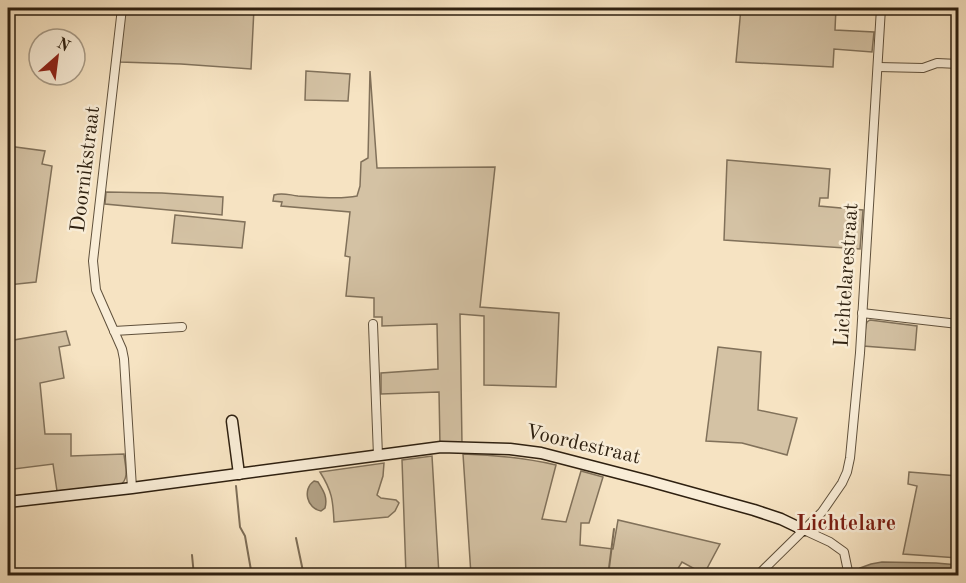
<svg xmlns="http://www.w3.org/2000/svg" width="966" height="583" font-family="'Old Standard TT',serif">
<rect width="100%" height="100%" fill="#f6e3c2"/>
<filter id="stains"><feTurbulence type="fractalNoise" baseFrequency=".00333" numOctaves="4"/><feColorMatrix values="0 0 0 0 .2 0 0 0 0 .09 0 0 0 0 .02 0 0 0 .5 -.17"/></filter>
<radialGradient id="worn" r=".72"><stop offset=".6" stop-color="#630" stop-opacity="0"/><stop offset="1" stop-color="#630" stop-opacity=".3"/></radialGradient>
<g fill="#d4c2a4" stroke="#81715a" stroke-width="1.5">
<polygon points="125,8 254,8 251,69 181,64 120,62"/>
<polygon points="741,8 836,8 835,30 874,32 872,52 834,49 833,67 736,62"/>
<polygon points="306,71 350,74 348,101 305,100"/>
<path d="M370 71 377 168 495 167 480 307 559 313 556 387 484 385V316L460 314 462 444 440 445 439 392 381 394V373L438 369 437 324 382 326V317H374V298L346 296 350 257 345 256 350 212 281 206 282 202 273 201 274 195C282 192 289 195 298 196 317 197 339 200 357 196L360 186 361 162 368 158Z"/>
<polygon points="8,146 45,151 42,164 52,166 36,282 8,285"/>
<polygon points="727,160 830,169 828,198 820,198 819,206 863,210 860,249 724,240"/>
<polygon points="106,192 162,193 223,197 222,215 105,204"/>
<polygon points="175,215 245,222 242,248 172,243"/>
<polygon points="870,320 917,326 915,350 863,346 866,325 867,322"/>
<path d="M66 331 70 345 59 347 64 378 40 383 45 434H71V456L124 454C125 465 130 479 120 485L57 491 53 464 14 469 9 437H8V341Z"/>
<polygon points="718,347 761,352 758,410 797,418 787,455 742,443 706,441"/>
<path d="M463 454C495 455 525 458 556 465L542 519 566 522 581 471 603 477 589 523H581L580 545 613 549 618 520 720 544 704 574 682 562 674 575H471Z"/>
<polygon points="432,456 439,575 406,575 402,460"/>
<path d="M384 463 383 476 377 495 381 498 396 500 399 503 395 511 388 517 334 522C333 500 332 491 320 472Z"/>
<polygon points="909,472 958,476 958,558 903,554 917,486 908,484"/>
</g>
<g fill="#b2a185" stroke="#7d6d56" stroke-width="1.5">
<path d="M314 481 318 482C323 490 328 497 325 508L321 511C307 509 302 489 314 481Z"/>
<polygon points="882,562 936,563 958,565 958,573 877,571 872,572 870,575 862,575 860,568 871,564"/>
</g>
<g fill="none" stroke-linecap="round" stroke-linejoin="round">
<g stroke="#7d6d56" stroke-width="2">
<polyline points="236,486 240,527 245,536 252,576"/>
<polyline points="296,538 304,576"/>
<polyline points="192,555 194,576"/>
<polyline points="608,576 614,529"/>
</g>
<g stroke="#60513c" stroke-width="10">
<g id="street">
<polyline points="122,8 93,261 96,290 122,349 124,359 132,488"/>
<polyline points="878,67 923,68 937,63 958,64"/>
<polyline points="862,313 958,324"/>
<polyline points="373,324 378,456"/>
<polyline points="114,331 182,327"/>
<polyline points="804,530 830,542 844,552 849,576"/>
<polyline points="757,576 822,512 842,483 847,472 850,458 860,353 881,8"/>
</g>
</g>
<g stroke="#2e2010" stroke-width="13">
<g id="secondary">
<polyline points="232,421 239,474"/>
<polyline points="8,502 132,488 441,447 510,449 541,453 649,481 754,510 781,519 804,530"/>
</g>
</g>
<use href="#street" stroke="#f9edd7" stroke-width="8"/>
<use href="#secondary" stroke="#f9edd7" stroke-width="10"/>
</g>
<g text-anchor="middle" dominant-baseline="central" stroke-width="5" stroke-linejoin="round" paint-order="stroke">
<g font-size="21" fill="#2e2010" stroke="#f9edd7">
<text transform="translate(86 169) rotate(-83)">Doornikstraat</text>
<text transform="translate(847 275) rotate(-86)">Lichtelarestraat</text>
<text transform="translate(583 445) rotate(13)">Voordestraat</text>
</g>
<g font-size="22" font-weight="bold" fill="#7a1f14" stroke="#f9edd7">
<text x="846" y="524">Lichtelare</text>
</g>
</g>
<rect width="966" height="583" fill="none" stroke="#f6e3c2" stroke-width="30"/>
<rect x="9" y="9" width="948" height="565" fill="none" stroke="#2e2010" stroke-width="3"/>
<rect x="15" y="15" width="936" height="553" fill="none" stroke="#2e2010" stroke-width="1.5"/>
<g transform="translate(57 57) rotate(28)"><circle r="28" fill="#f9edd7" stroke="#a89b87" stroke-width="1.5"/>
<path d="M0-4.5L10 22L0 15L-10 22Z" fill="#8f2418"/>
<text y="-9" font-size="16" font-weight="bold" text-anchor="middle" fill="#2e2010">N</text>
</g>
<rect width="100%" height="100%" filter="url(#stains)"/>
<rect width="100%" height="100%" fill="url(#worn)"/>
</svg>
